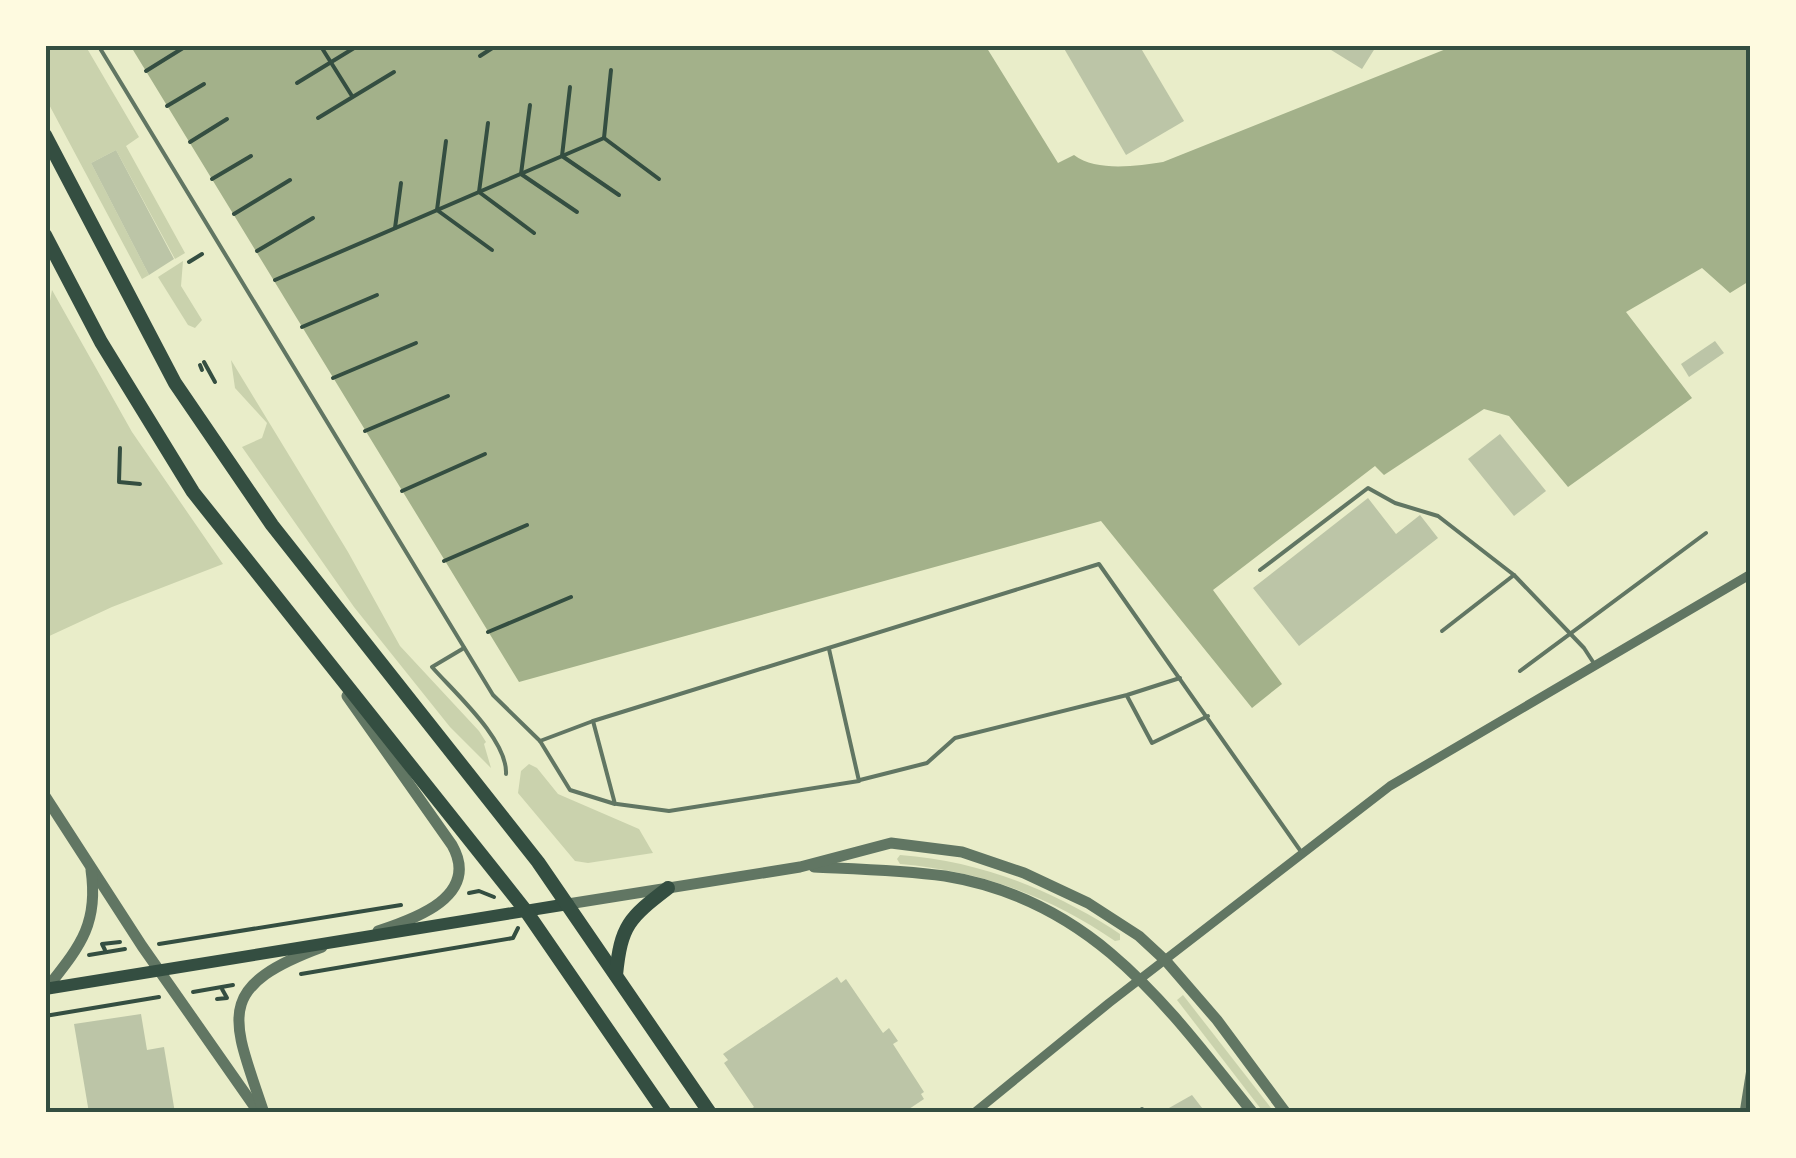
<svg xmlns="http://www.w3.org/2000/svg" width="1796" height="1158" font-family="Raleway,sans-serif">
<rect width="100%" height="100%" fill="#e9edc9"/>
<g fill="#cad2ad">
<polygon points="45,45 85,45 139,137 126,146 185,253 175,259 116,150 91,163 149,275 142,279 45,97"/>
<polygon points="183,261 181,286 202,320 195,328 188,325 158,277"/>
<polygon points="52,290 132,432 223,564 112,607 45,638 45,328"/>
<polygon points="231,360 348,552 400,646 479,731 486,742 484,744 491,768 450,727 354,607 242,447 262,438 267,423 235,388"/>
<polygon points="529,764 537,768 558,794 639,829 653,853 588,863 575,861 518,793 521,771"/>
<path d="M900 855C978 861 1045 887 1111 928L1120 934V940L1115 941C1048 895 980 871 900 864L897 859Z"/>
<polygon points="1183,995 1275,1113 1264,1113 1177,1000"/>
</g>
<path fill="#a3b18a" d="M130 45H985L1058 163 1074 155C1096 172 1137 166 1163 162L1456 45H1751V280L1730 293 1702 268 1626 312 1692 398 1568 487 1509 416 1484 409 1384 475 1375 466 1213 590 1282 684 1252 708 1101 521 519 682Z"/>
<g fill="#bcc5a7">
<polygon points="1062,45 1139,45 1184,121 1126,155"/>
<polygon points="1323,45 1377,45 1362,69"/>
<polygon points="116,150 174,259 149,275 91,163"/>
<polygon points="1715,341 1724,353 1689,377 1681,364"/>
<polygon points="1500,434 1546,491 1514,516 1468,459"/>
<polygon points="1368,498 1396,534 1420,515 1438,538 1299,646 1253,588"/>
<polygon points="837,977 841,983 846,979 883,1033 889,1028 898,1041 893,1044 924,1092 921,1094 924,1099 903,1113 745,1113 754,1107 724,1063 728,1060 723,1054"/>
<polygon points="141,1014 147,1050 164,1047 175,1113 89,1113 74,1024"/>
<polygon points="1192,1095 1206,1113 1173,1113 1169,1108"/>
</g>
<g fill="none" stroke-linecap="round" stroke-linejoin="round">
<g stroke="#344e41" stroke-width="4">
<polyline points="320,45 352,96"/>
<polyline points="276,48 280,45"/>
<polyline points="480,56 497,45"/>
<polyline points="146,71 183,48"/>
<polyline points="297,83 359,45"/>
<polyline points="570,87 562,156 619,195"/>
<polyline points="530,105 521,174 577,212"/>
<polyline points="167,106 204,84"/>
<polyline points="318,118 394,72"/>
<polyline points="488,123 479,192 534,233"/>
<polyline points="604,138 611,70"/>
<polyline points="604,138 659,179"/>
<polyline points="446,141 437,210 492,250"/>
<polyline points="190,142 227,119"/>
<polyline points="212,179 251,156"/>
<polyline points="234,214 290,180"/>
<polyline points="395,228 401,183"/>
<polyline points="257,251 313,218"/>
<polyline points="189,262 202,254"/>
<polyline points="275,280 604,138"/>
<polyline points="302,327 377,295"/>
<polyline points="204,362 215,382"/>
<polyline points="200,365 202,370"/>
<polyline points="333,378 416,343"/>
<polyline points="365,431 448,396"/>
<polyline points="120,448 119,482 140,484"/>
<polyline points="402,491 485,454"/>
<polyline points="444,561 527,525"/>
<polyline points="488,632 571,597"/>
<polyline points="469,893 479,891 494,897"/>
<polyline points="159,944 401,905"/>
<polyline points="105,950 102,944 120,942"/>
<polyline points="89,955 125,949"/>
<polyline points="301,974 513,938 518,928"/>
<polyline points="193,992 233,985"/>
<polyline points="217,999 227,998 222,989"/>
<polyline points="45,1016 159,997"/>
</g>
<g stroke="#617663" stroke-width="4">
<polyline points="98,45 493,695 540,741 570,790 615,804 593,721"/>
<polyline points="1260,570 1368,488 1395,503 1438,516 1514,575 1584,648 1595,665"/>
<polyline points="1442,631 1514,575"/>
<path d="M464 648 432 667C454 692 508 740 506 774"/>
<polyline points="1520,671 1706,533"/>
<polyline points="1127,696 1152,743 1208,716"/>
<polyline points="540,741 593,721 1099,564 1302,853"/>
<polyline points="860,780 927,763 955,738 1127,695 1180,678"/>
<polyline points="617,804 669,811 859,781 829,649"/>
<polyline points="1138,1113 1142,1109 1145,1113"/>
</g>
<g stroke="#617663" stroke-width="9">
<polyline points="974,1113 1109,1003 1390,786 1751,574"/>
<polyline points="1744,1113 1751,1069"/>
</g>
<g stroke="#617663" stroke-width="11">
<path d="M347 696 452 845C481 896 415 919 378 931"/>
<polyline points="45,796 142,946 259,1113"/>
<path d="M814 867C858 869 902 870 945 876 1093 900 1166 1005 1253 1113"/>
<polyline points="568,904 800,867 891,843 962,852 1024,873 1088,903 1139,936 1166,961 1217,1020 1286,1113"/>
<path d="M47 988C79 947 99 925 91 870"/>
<path d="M264 1113C233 1019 211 988 322 947"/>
</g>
<polyline stroke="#344e41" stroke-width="12" points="45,989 568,904"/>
<g stroke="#344e41" stroke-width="14">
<polyline points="45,135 175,383 272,525 538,862 710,1113"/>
<polyline points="45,235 101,342 193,492 526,911 665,1113"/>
<path d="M616 975C621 925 629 918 668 888"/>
</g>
</g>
<rect width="1796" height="1158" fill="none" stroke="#fefae0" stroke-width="95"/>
<rect x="48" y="48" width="1700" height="1062" fill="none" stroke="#344e41" stroke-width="4"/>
</svg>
